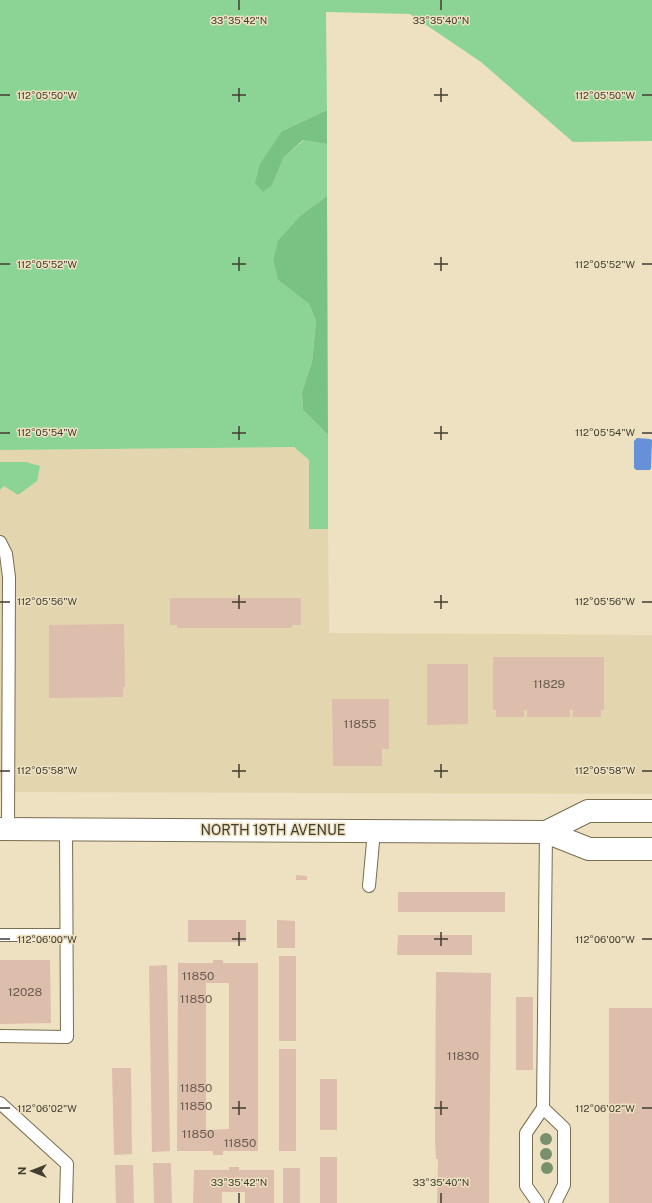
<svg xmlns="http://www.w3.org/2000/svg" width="652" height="1203" font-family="'Public Sans',sans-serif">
<rect width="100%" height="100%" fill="#ede1c1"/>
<polygon fill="#e3d5ae" points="294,447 309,460 309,529 328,529 329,633 652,635 652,794 0,792 0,450"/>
<g fill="#8bd495">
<polygon points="0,0 652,0 652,141 573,142 481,62 410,14 326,12 327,110 282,131 272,185 284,157 304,140 327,144 327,196 300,216 279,241 273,261 278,280 309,304 316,321 312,362 302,392 303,410 328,435 328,529 309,529 309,460 294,447 0,450"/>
<polygon points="0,462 26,462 40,466 37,481 18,495 4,486 0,490"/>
</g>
<g fill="#78c283">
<polygon points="327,110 327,144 303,140 284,157 272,185 263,192 255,183 260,164 282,131"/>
<polygon points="327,196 328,435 303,410 302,392 312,362 316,321 309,304 278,280 273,261 278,241 300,216"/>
</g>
<polygon fill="#6691d8" points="637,438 650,439 652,440 651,468 650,470 636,470 634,468 634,441"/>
<g fill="#ddbdac" fill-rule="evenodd">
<polygon points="170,598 301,598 301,625 292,625 292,628 177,628 177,625 170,625"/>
<polygon points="124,624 125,687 123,687 123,697 49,698 49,625"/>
<polygon points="493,657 604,657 604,710 601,710 601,717 573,717 573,710 570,710 570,717 527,717 527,710 524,710 524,717 496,717 496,710 493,710"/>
<polygon points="427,664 468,664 468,724 427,725"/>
<polygon points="332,699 389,699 389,749 382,749 382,766 333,766"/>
<polygon points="296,875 307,876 307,880 296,880"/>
<rect x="398" y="892" width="107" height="20"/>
<rect x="188" y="920" width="58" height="22"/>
<polygon points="277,920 295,921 295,948 277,948"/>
<polygon points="398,935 472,935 472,955 397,955"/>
<rect x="279" y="956" width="17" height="85"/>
<polygon points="0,960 50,960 51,1023 0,1024"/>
<path d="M213 960H223V963H258V1151H223V1155H213V1151H177L178 963H213ZM206 983H229V1129L206 1130Z"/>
<polygon points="167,965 170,1151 152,1152 149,966"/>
<polygon points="436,972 491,973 489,1203 437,1203 438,1159 436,1159 435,1139"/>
<rect x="516" y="997" width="17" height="73"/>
<rect x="609" y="1008" width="43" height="195"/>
<rect x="279" y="1049" width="17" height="102"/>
<polygon points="112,1068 131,1068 132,1154 114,1155"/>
<rect x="320" y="1079" width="17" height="51"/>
<rect x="320" y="1157" width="17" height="46"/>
<polygon points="153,1163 171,1163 172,1203 154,1203"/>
<polygon points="115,1165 133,1165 134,1203 116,1203"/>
<polygon points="229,1167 239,1167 239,1170 274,1170 274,1203 245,1203 245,1192 222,1192 222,1203 193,1203 194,1170 229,1170"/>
<rect x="283" y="1168" width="17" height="35"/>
</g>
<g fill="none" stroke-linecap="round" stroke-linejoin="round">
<g stroke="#796e52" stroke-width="14">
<g id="lane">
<polyline points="0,542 6,554 9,577 8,829"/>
<polyline points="369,886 374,831"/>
<polyline points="0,935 66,935"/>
<polyline points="0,1036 67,1037 66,829"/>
<polyline points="0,1103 67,1164 66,1203"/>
<polyline points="543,1108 564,1128 564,1185 555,1203"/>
<polyline points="538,1203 526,1186 526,1133 543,1108 546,832"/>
</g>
</g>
<g stroke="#796e52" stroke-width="24">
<g id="primary">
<polyline points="0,829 546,832 589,849 652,849"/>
<polyline points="546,832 588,811 652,811"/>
</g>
</g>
<use href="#lane" stroke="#fff" stroke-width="12"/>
<use href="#primary" stroke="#fff" stroke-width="22"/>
</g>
<g fill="#78906b">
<circle cx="546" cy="1139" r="6"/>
<circle cx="546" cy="1154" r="6"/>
<circle cx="547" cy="1168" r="6"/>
</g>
<path fill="none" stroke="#413d30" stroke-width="1.5" d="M239 0V10M441 0V10M239 88V102M441 88V102M0 95H10M232 95H246M434 95H448M642 95H652M239 257V271M441 257V271M0 264H10M232 264H246M434 264H448M642 264H652M239 426V440M441 426V440M0 433H10M232 433H246M434 433H448M642 433H652M239 595V609M441 595V609M0 602H10M232 602H246M434 602H448M642 602H652M239 764V778M441 764V778M0 771H10M232 771H246M434 771H448M642 771H652M239 932V946M441 932V946M0 939H10M232 939H246M434 939H448M642 939H652M239 1101V1115M441 1101V1115M0 1108H10M232 1108H246M434 1108H448M642 1108H652M239 1193V1203M441 1193V1203"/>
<g text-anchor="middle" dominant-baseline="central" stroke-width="3" stroke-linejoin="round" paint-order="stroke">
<g font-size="12" fill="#685d4f">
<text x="549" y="684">11829</text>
<text x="360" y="724">11855</text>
<text x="198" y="976">11850</text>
<text x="25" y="992">12028</text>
<text x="196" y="999">11850</text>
<text x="463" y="1056">11830</text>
<text x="196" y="1088">11850</text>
<text x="196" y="1106">11850</text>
<text x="198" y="1134">11850</text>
<text x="240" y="1143">11850</text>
</g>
<g font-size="14" fill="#413d30" stroke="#ede1c1">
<text x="273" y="830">NORTH 19TH AVENUE</text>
</g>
</g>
<g font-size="10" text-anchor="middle" fill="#413d30" stroke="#ede1c1" stroke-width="3" stroke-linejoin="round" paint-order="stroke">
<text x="239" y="24">33°35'42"N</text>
<text x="441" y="24">33°35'40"N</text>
<text x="605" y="99">112°05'50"W</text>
<text x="47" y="99">112°05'50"W</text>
<text x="605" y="268">112°05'52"W</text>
<text x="47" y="268">112°05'52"W</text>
<text x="605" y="436">112°05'54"W</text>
<text x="47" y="436">112°05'54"W</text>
<text x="605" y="605">112°05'56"W</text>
<text x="47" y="605">112°05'56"W</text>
<text x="605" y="774">112°05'58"W</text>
<text x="47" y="774">112°05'58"W</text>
<text x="47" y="943">112°06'00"W</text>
<text x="605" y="943">112°06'00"W</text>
<text x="605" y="1112">112°06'02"W</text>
<text x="47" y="1112">112°06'02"W</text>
<text x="239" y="1186">33°35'42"N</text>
<text x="441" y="1186">33°35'40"N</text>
</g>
<g transform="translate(32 1171) rotate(270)" stroke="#ede1c1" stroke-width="3" paint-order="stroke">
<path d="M0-3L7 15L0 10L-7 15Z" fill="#413d30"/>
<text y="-6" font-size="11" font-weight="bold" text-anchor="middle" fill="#413d30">N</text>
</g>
</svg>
